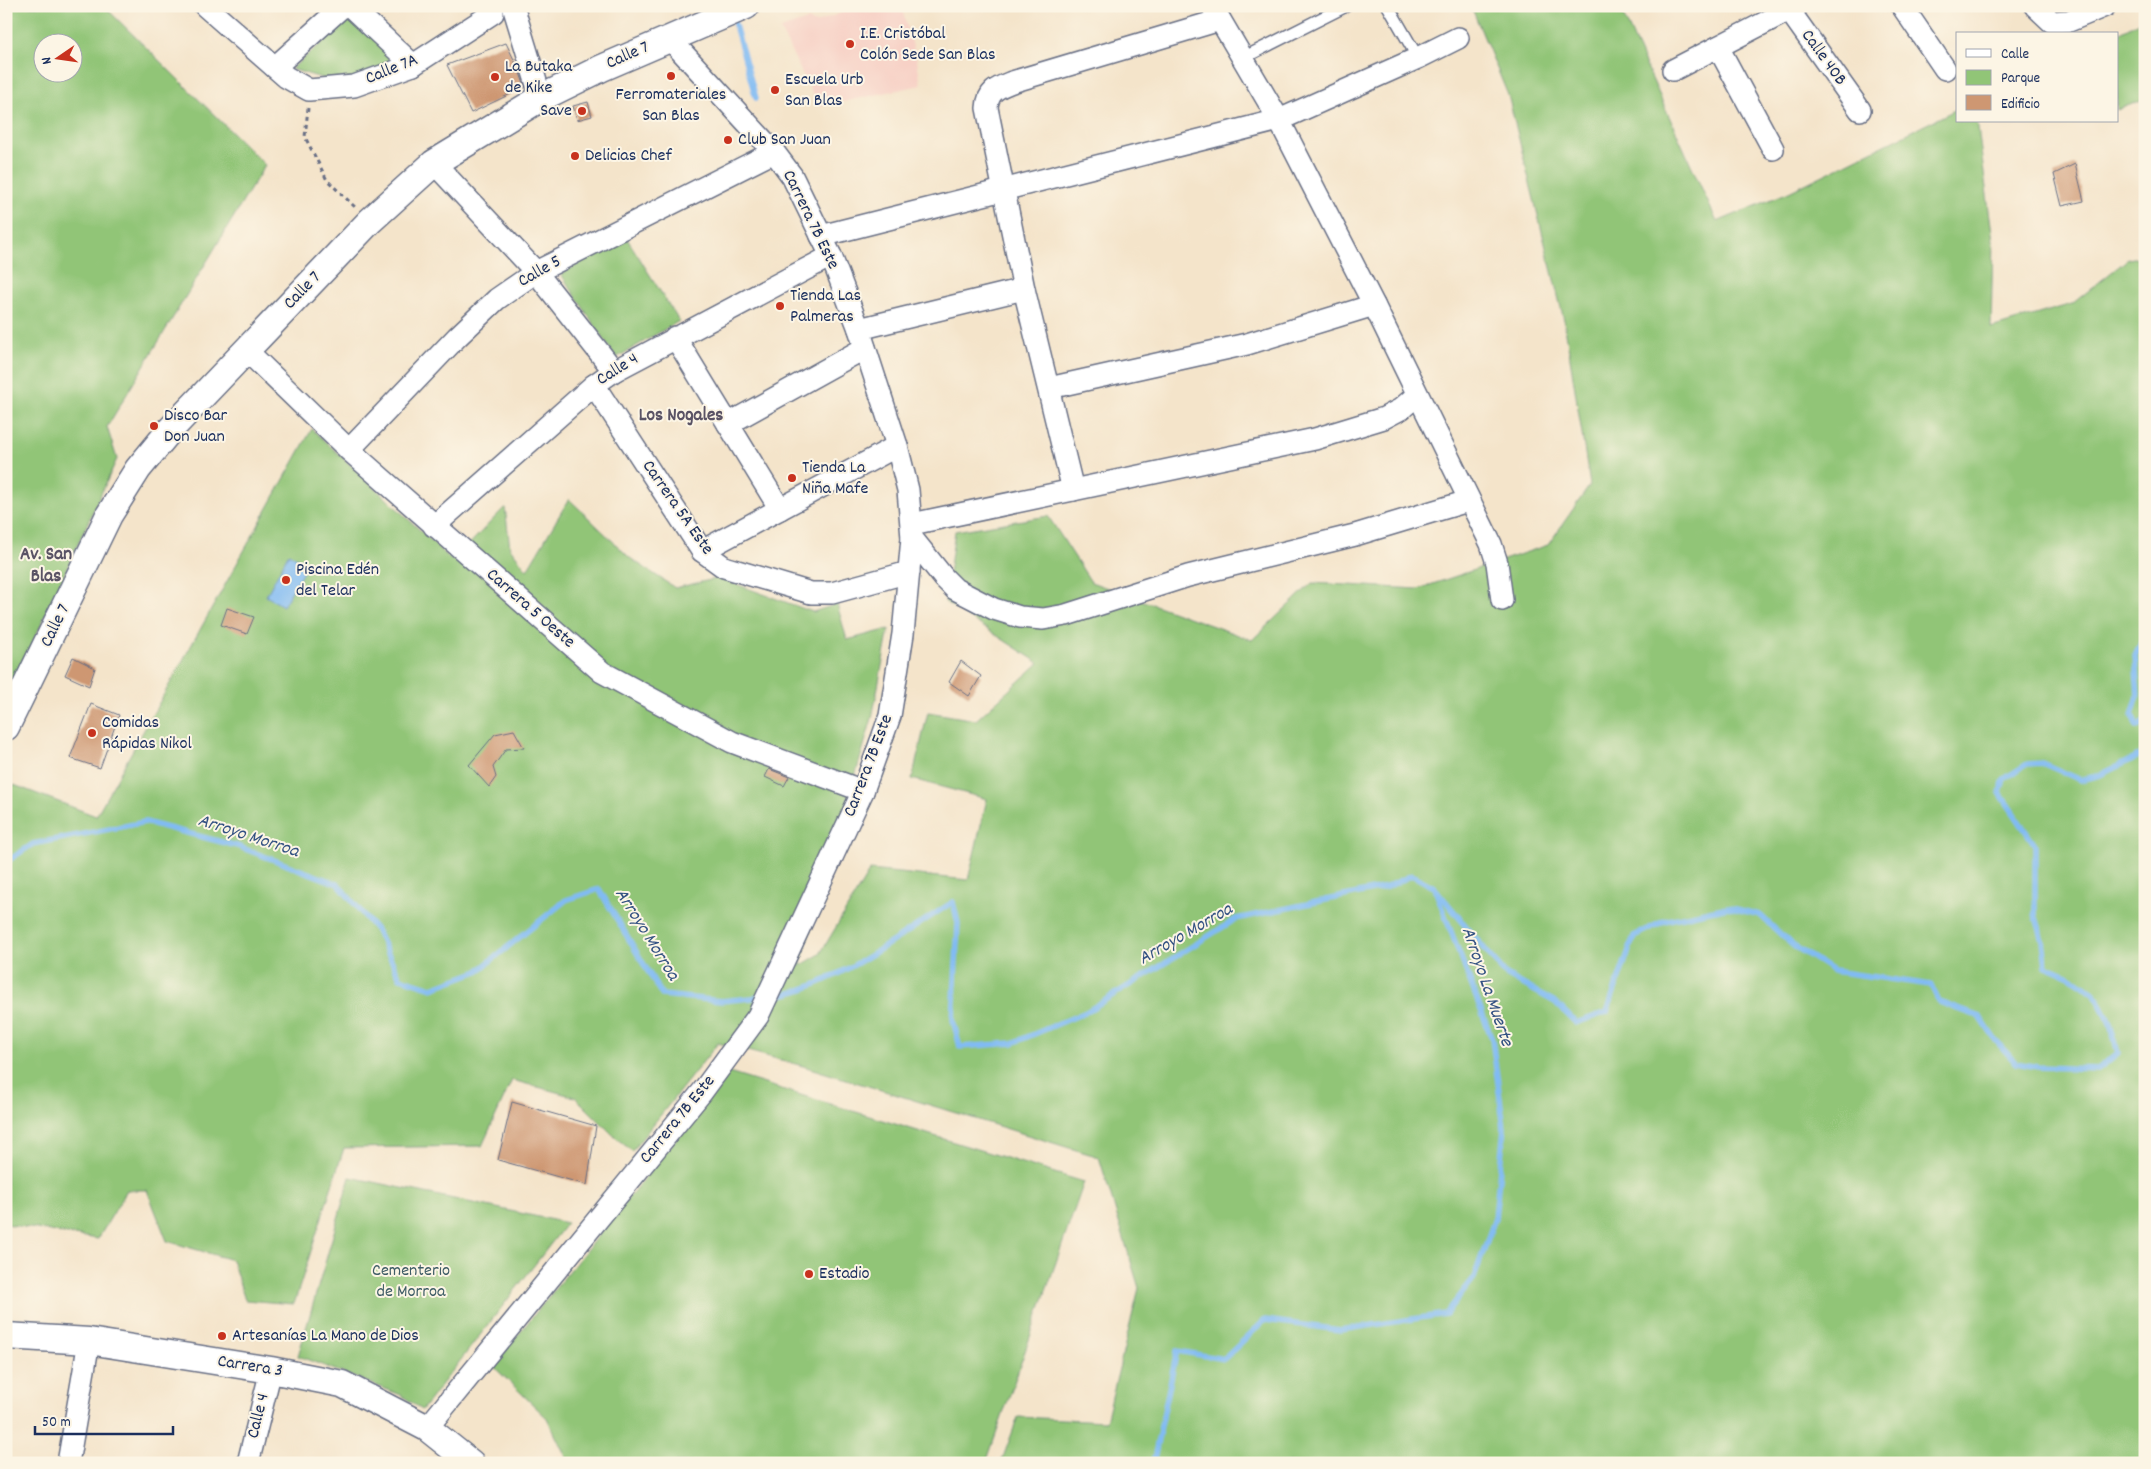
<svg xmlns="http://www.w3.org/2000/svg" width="2151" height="1469" font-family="Dekko,sans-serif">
<rect width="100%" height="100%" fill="#fcf5e5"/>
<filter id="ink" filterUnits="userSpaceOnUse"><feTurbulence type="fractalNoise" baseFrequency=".02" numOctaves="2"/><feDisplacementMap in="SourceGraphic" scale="10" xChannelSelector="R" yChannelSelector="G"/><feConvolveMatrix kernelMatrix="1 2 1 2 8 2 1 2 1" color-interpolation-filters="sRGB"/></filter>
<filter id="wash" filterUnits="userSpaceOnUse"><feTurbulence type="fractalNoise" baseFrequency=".0096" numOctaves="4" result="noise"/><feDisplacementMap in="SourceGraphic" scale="20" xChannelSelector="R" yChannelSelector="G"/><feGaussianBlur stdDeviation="1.12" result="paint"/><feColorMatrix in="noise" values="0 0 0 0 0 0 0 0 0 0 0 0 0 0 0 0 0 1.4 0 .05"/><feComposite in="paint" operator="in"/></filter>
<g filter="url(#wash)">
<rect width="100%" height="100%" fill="#f4e4ca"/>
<polygon fill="#f7d1c6" points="858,6 901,6 917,60 921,85 819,107 780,29 808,20 816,23"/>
<g fill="#91c577" stroke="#567a6a" fill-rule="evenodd">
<path d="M6 6H104L265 165 107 427 117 459 6 701ZM42 42H72V72H42Z"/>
<polygon points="1471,6 1619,6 1717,222 1789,192 1957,109 1957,121 1977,121 1993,240 1991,328 2072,304 2128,259 2145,256 2145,1463 1001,1463 1018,1417 1106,1421 1139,1288 1099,1157 803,1066 718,1043 632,1151 615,1137 575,1097 512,1080 482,1146 344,1148 294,1304 245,1300 232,1260 167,1241 147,1190 127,1190 98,1239 6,1224 6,782 96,816 312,429 453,561 505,507 510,548 527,570 569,499 630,558 675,588 719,578 813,612 837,604 847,640 889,629 872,718 800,966 820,954 870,870 968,880 987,799 912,779 928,712 976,720 1039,663 945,602 955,531 1048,516 1091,582 1252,640 1312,583 1418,589 1548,545 1590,485 1564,320 1508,95"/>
<polygon points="356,14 400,61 357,78 325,79 291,69"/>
<polygon points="2145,18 2145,99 2117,110 2117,34"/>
<polygon points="626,237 679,321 616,358 561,274"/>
<polygon points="729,1073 1084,1182 986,1463 569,1463 547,1418 493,1366"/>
<polygon points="350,1177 567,1223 422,1410 401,1395 298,1356"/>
</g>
<polygon fill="#81bbf3" stroke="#4e75a8" points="289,553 307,565 283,606 266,596"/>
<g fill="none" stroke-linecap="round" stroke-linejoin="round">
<g stroke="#81bbf3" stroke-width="5.5">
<polyline points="733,18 756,98"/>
<polyline points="2145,635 2135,656 2138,696 2132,715 2137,726 2145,722"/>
<polyline points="6,862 33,844 145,822 237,846 338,884 377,931 400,978 432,988 478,971 566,900 599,889 662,995 721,1001 762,997"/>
<path d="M774 996C829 990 905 932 953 902L958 923 953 1020 960 1047 1013 1043 1086 1012 1236 919 1387 887 1412 875 1434 887 1506 975 1555 1002 1576 1023 1607 1012 1634 936 1664 921 1728 907 1760 915 1791 944 1833 971 1931 985 1939 1002 1980 1017 1996 1041 2016 1063 2038 1067 2098 1069 2118 1053C2105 1001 2098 986 2046 966L2043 940 2035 914V845L2000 793 2004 779 2027 764 2042 763 2081 780 2100 775 2145 753"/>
<polyline points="1153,1463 1177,1351 1224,1359 1265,1320 1340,1330 1446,1314 1474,1278 1495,1218 1504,1128 1492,1039 1436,892"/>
</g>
</g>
<g id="blocks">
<g fill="#ce9772">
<polygon points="506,43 519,70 525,87 471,113 447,65"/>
<polygon points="588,102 592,116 577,120 573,106"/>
<polygon points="2075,164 2084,201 2062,206 2054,174"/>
<polygon points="227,608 254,617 247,634 221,625"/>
<polygon points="73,657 95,668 89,686 65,675"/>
<polygon points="961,661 981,676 969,696 949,682"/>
<polygon points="91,704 119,715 100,768 70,758"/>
<polygon points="514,730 524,748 506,749 493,767 496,777 489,787 469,765 495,734"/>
<polygon points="769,769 789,777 784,786 765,777"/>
<polygon points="512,1102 596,1126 587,1185 498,1160"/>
</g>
</g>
</g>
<g filter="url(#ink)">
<use href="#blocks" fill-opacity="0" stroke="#676e84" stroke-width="1"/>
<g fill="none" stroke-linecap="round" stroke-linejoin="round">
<g stroke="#676e84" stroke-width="14">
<g id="service">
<polyline points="1388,6 1418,58"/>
<polyline points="1243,58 1346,6"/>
</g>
</g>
<g stroke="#676e84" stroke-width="24">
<g id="minor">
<polyline points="205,6 286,77 309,90 354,86 413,65 493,13"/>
<polyline points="350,6 413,65"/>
<polyline points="513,6 541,98"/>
<polyline points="1212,6 1279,120 1374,305 1491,544 1497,563 1502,600"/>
<polyline points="1786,6 1860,110"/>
<polyline points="1902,6 1945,69"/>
<polyline points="2035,6 2052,22 2069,21 2105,6"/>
<polyline points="1718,47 1773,149"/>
<polyline points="275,67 343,6"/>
<polyline points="1673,70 1797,6"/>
<polyline points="434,163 536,272 614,371"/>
<polyline points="821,236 1279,120 1418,58 1458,38"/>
<polyline points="859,329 1024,289"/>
<polyline points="675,337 780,509"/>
<polyline points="247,351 349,450 602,672 732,742 863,791"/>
<polyline points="594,385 702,551 724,567 811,593 832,593 909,572"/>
<polyline points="1049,388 1247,344 1374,305"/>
<polyline points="728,424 865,348"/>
<polyline points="349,450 457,337 497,299 536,272 774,152"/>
<path d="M1073 490 1024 289 987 108C988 91 997 88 1012 82L1220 20"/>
<polyline points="912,524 1315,439 1384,418 1401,409 1417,395"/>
<polyline points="434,526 594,385 614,371 831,256"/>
<polyline points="912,538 944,578 955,589 994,609 1020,617 1043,619 1066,615 1188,576 1355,535 1468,501"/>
<polyline points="702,551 897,446"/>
<polyline points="427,1428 702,1092 758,1016 863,791 890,716 903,634 912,538 908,490 897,446 859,329 831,256 792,176 774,152 669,38"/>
<polyline points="68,1463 89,1341"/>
<polyline points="248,1463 271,1370"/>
</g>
</g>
<g stroke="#676e84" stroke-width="29">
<g id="tertiary">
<polyline points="6,727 109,515 138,469 171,429 370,221 434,163 541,98 602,68 746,6"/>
<polyline points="6,1336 89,1341 271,1370 342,1384 427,1428 471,1463"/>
</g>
</g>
<polyline stroke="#676e84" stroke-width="3" stroke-dasharray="4 4" stroke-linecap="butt" points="308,108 305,137 327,180 355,207"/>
<use href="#service" stroke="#fff" stroke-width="11"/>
<use href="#minor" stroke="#fff" stroke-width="21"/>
<use href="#tertiary" stroke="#fff" stroke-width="26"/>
</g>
</g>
<g fill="#c8321e" stroke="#fcf5e5" stroke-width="2">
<circle cx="850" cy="44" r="5"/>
<circle cx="671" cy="76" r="5"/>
<circle cx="495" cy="77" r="5"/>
<circle cx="775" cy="90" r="5"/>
<circle cx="582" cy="111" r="5"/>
<circle cx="728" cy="140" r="5"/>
<circle cx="575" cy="156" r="5"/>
<circle cx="780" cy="306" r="5"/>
<circle cx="154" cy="426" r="5"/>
<circle cx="792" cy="478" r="5"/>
<circle cx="286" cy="580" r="5"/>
<circle cx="92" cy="733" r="5"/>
<circle cx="809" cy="1274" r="5"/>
<circle cx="222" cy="1336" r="5"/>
</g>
<g text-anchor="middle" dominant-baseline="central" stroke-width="4" stroke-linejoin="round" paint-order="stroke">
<g font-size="18" fill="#1b2f5e" stroke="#fcf5e5" text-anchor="start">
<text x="860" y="34">I.E. Cristóbal<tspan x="860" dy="21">Colón Sede San Blas</tspan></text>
<text x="505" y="67">La Butaka<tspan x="505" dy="21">de Kike</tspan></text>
<text x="785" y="80">Escuela Urb<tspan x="785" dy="21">San Blas</tspan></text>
<text x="671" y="95" text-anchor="middle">Ferromateriales<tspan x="671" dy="21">San Blas</tspan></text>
<text x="572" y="111" text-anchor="end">Save</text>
<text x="738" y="140">Club San Juan</text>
<text x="585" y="156">Delicias Chef</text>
<text x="790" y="296">Tienda Las<tspan x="790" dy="21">Palmeras</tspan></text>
<text x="164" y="416">Disco Bar<tspan x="164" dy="21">Don Juan</tspan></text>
<text x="802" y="468">Tienda La<tspan x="802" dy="21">Niña Mafe</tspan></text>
<text x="296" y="570">Piscina Edén<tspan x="296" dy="21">del Telar</tspan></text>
<text x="102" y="723">Comidas<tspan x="102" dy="21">Rápidas Nikol</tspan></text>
<text x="819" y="1274">Estadio</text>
<text x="232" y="1336">Artesanías La Mano de Dios</text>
</g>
<g font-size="18" fill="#1b2f5e" stroke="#fcf5e5">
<text transform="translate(628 56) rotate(-24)">Calle 7</text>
<text transform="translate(1823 58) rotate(54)">Calle 40B</text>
<text transform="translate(392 70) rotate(-22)">Calle 7A</text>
<text transform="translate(810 220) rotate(64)">Carrera 7B Este</text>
<text transform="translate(540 272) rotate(-30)">Calle 5</text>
<text transform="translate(303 291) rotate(-46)">Calle 7</text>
<text transform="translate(618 370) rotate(-32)">Calle 4</text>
<text transform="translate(677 508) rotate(55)">Carrera 5A Este</text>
<text transform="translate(530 609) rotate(41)">Carrera 5 Oeste</text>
<text transform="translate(56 626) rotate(-64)">Calle 7</text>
<text transform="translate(869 766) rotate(-69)">Carrera 7B Este</text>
<text transform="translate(678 1120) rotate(-51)">Carrera 7B Este</text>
<text transform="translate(250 1367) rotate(9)">Carrera 3</text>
<text transform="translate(259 1416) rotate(-76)">Calle 4</text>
</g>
<g font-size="18" fill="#3e5c66" stroke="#fcf5e5">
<text x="411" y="1271">Cementerio<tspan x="411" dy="21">de Morroa</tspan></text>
</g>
<g font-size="19" font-weight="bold" fill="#5a5365" stroke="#fcf5e5">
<text x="681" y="416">Los Nogales</text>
<text x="46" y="555">Av. San<tspan x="46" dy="22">Blas</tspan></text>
</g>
<g font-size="19" font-style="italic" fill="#345283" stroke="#fcf5e5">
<text transform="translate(248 837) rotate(18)">Arroyo Morroa</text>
<text transform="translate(646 935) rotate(58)">Arroyo Morroa</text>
<text transform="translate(1186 935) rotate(-30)">Arroyo Morroa</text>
<text transform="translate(1486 987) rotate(71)">Arroyo La Muerte</text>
</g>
</g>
<rect width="2151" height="1469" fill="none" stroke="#fcf5e5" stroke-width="25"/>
<rect x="1956" y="32" width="162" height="90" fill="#fcf5e5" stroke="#a2a6af"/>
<rect x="1966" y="49" width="25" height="8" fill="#ffffff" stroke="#a2a6af"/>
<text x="2001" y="58" font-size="15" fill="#1b2f5e">Calle</text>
<rect x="1966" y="70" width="25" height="15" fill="#91c577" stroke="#a2a6af"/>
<text x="2001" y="82" font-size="15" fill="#1b2f5e">Parque</text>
<rect x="1966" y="95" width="25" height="15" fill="#ce9772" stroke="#a2a6af"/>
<text x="2001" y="108" font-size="15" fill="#1b2f5e">Edificio</text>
<g transform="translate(58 58) rotate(257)"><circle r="24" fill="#fcf5e5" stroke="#a2a6af"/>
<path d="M0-4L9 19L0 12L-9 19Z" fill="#c8321e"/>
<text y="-8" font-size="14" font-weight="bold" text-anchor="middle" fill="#1b2f5e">N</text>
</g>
<path d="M35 1426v8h138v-8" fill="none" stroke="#1b2f5e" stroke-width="2.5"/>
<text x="42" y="1426" font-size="15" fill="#1b2f5e" stroke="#fcf5e5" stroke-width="4" paint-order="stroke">50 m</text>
</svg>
